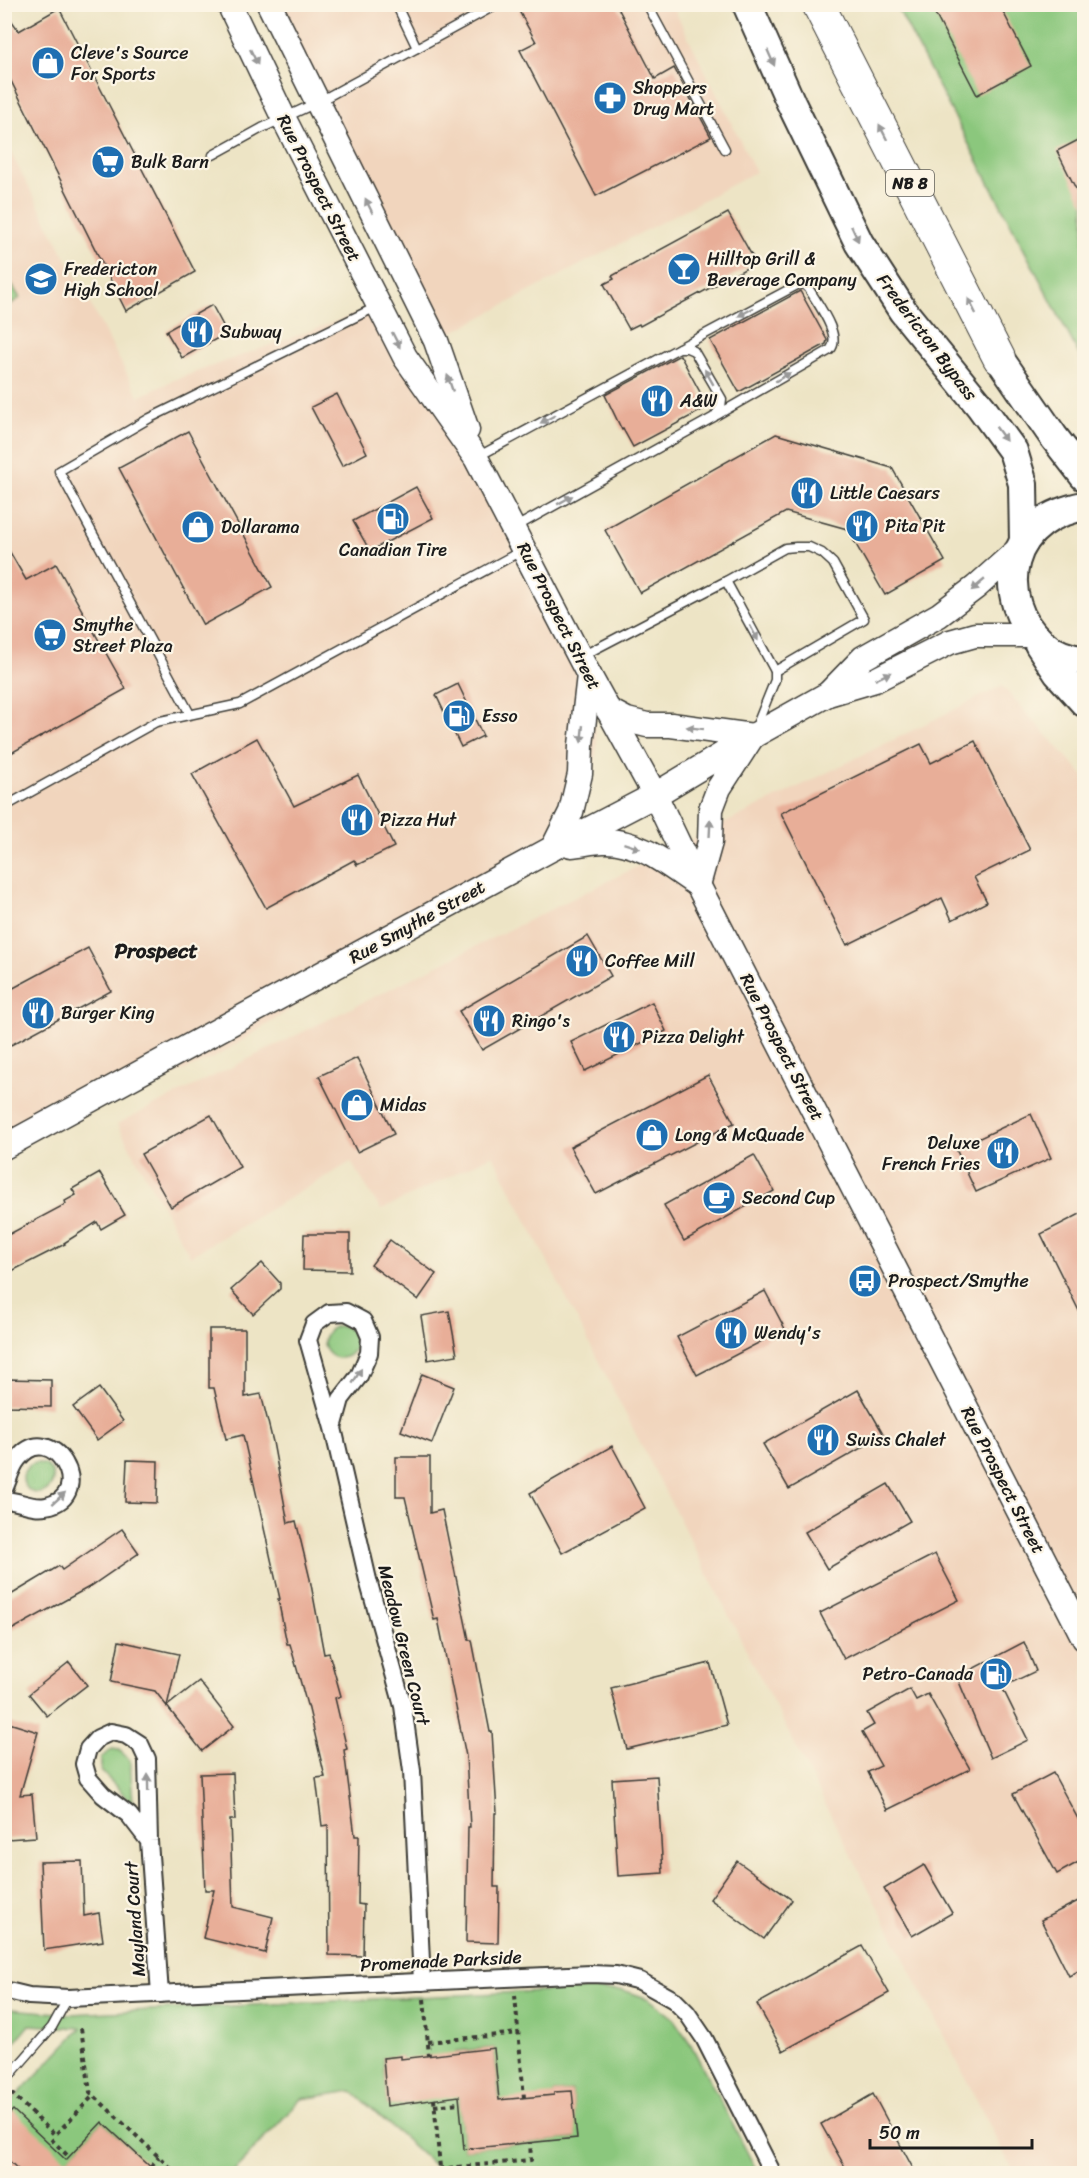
<svg xmlns="http://www.w3.org/2000/svg" width="1089" height="2178" font-family="Sriracha,sans-serif">
<rect width="100%" height="100%" fill="#fcf5e5"/>
<filter id="ink" filterUnits="userSpaceOnUse"><feTurbulence type="fractalNoise" baseFrequency=".0167" numOctaves="2"/><feDisplacementMap in="SourceGraphic" scale="12" xChannelSelector="R" yChannelSelector="G"/><feConvolveMatrix kernelMatrix="1 2 1 2 8 2 1 2 1" color-interpolation-filters="sRGB"/></filter>
<filter id="wash" filterUnits="userSpaceOnUse"><feTurbulence type="fractalNoise" baseFrequency=".008" numOctaves="4" result="noise"/><feDisplacementMap in="SourceGraphic" scale="24" xChannelSelector="R" yChannelSelector="G"/><feGaussianBlur stdDeviation="1.35" result="paint"/><feColorMatrix in="noise" values="0 0 0 0 0 0 0 0 0 0 0 0 0 0 0 0 0 1.4 0 .05"/><feComposite in="paint" operator="in"/></filter>
<g filter="url(#wash)">
<rect width="100%" height="100%" fill="#ede4c5"/>
<g fill="#f1d5bd">
<polygon points="269,5 672,5 756,172 436,341"/>
<polygon points="4,140 139,397 174,380 379,306 476,458 591,689 597,744 594,772 584,801 546,845 219,1055 5,1149"/>
<polygon points="1002,686 1084,776 1084,2173 1014,2173 493,1155 381,1210 351,1162 190,1256 117,1124"/>
</g>
<g fill="#8bc77d" stroke="#54724c" stroke-width="1.5" fill-rule="evenodd">
<polygon points="896,5 1084,5 1084,364"/>
<polygon points="4,272 20,298 5,308 4,308"/>
<circle cx="340" cy="1342" r="16"/>
<circle cx="38" cy="1478" r="15"/>
<polygon points="112,1749 119,1750 130,1760 133,1802 131,1802 101,1771 101,1758"/>
<path d="M583 1989 623 1990 649 1999 672 2017 690 2043 758 2173H443L352 2091 301 2099 232 2173H152L154 2170 147 2162 143 2166 131 2149 102 2122 64 2163 5 2119V2108L81 2028 29 2025 5 2054V2021L11 2009 70 2014ZM494 2048 500 2104 554 2100V2092L572 2091 576 2138 464 2149 459 2092 406 2097V2104L387 2105 383 2058 401 2057V2062L425 2060V2056L457 2058 456 2051Z"/>
</g>
<g id="blocks">
<g fill="#e8ae98">
<polygon points="531,4 616,4 655,79 674,68 711,137 596,196 520,50 536,42 519,11"/>
<polygon points="930,4 999,4 1031,66 977,95"/>
<polygon points="59,8 195,272 126,311 4,67 4,10 19,31"/>
<polygon points="1084,137 1084,205 1057,151"/>
<polygon points="728,213 756,263 640,326 639,324 629,329 604,284 614,279 612,276"/>
<polygon points="800,291 827,340 826,344 739,392 710,340"/>
<polygon points="212,305 227,333 182,358 166,331"/>
<polygon points="680,355 708,407 633,447 623,429 622,430 605,395"/>
<polygon points="337,394 367,453 342,466 311,407"/>
<polygon points="188,431 272,587 203,625 119,468"/>
<polygon points="776,434 892,468 945,561 885,595 847,529 786,512 640,593 605,530"/>
<polygon points="416,487 433,518 370,551 353,521"/>
<polygon points="4,542 26,580 56,564 126,689 4,757"/>
<polygon points="458,684 483,736 461,747 436,695"/>
<polygon points="257,738 294,806 358,775 394,847 357,865 354,860 266,908 192,774"/>
<polygon points="975,741 1030,850 974,877 987,902 952,920 942,898 847,945 781,813 921,744 931,763"/>
<polygon points="588,936 611,976 482,1050 459,1011"/>
<polygon points="88,948 111,991 11,1045 4,1032 4,993"/>
<polygon points="652,1002 666,1031 585,1071 571,1042"/>
<polygon points="357,1058 394,1134 357,1152 319,1076"/>
<polygon points="708,1075 734,1123 596,1194 570,1147"/>
<polygon points="1031,1114 1051,1158 976,1192 956,1149"/>
<polygon points="211,1115 240,1167 171,1207 141,1154"/>
<polygon points="754,1155 774,1191 684,1241 664,1205"/>
<polygon points="100,1173 125,1215 101,1229 97,1222 64,1243 65,1244 4,1275 4,1237 66,1204 65,1201 76,1195 72,1189"/>
<polygon points="1084,1212 1084,1321 1041,1234"/>
<polygon points="304,1234 350,1234 350,1271 303,1270"/>
<polygon points="390,1240 436,1274 418,1300 371,1265"/>
<polygon points="262,1263 280,1283 280,1289 253,1314 231,1290"/>
<polygon points="765,1291 785,1329 697,1375 677,1337"/>
<polygon points="449,1311 457,1355 428,1360 421,1316"/>
<polygon points="209,1329 245,1329 245,1397 261,1394 273,1442 288,1523 296,1521 310,1579 324,1654 329,1653 341,1696 335,1698 347,1749 344,1750 355,1836 359,1836 358,1904 364,1905 363,1956 329,1955 328,1825 322,1826 316,1778 325,1777 308,1705 307,1705 290,1644 287,1644 278,1599 280,1599 243,1435 226,1439 214,1388 209,1388"/>
<polygon points="422,1374 454,1387 432,1443 401,1431"/>
<polygon points="5,1379 51,1380 51,1407 5,1406"/>
<polygon points="99,1388 123,1421 97,1440 73,1407"/>
<polygon points="858,1390 884,1435 789,1489 763,1444"/>
<polygon points="612,1446 645,1508 562,1553 530,1493"/>
<polygon points="396,1457 430,1457 430,1513 442,1510 469,1640 472,1640 490,1732 492,1732 497,1813 495,1813 494,1887 499,1887 498,1943 466,1942 468,1827 470,1827 466,1756 438,1619 434,1620 405,1497 396,1497"/>
<polygon points="127,1460 158,1461 157,1503 125,1502"/>
<polygon points="888,1484 910,1521 827,1569 805,1532"/>
<polygon points="122,1529 139,1553 91,1586 4,1634 4,1599 59,1566 62,1570"/>
<polygon points="935,1554 959,1600 844,1659 820,1613"/>
<polygon points="119,1641 179,1654 167,1706 199,1681 234,1726 202,1751 155,1691 111,1682"/>
<polygon points="1024,1642 1036,1671 1002,1687 1028,1740 991,1758 957,1677"/>
<polygon points="69,1662 87,1685 47,1716 29,1694"/>
<polygon points="710,1663 727,1725 627,1749 611,1688"/>
<polygon points="910,1689 916,1700 928,1694 970,1769 887,1810 868,1772 881,1766 862,1732 874,1725 867,1713"/>
<polygon points="9,1723 38,1732 20,1795 32,1794 36,1837 7,1839 6,1831 4,1830 4,1739"/>
<polygon points="233,1773 235,1820 230,1820 233,1907 273,1917 265,1953 203,1938 214,1890 205,1890 200,1774"/>
<polygon points="1053,1773 1084,1830 1084,1859 1057,1874 1013,1794"/>
<polygon points="657,1776 663,1873 618,1876 612,1779"/>
<polygon points="82,1861 84,1916 99,1913 103,1941 44,1950 40,1862"/>
<polygon points="737,1861 792,1900 764,1939 710,1899"/>
<polygon points="924,1865 952,1913 912,1936 884,1889"/>
<polygon points="1084,1898 1084,1968 1069,1976 1041,1920"/>
<polygon points="862,1946 889,1993 783,2051 757,2004"/>
<polygon points="494,2048 499,2100 554,2095 554,2092 572,2091 577,2138 464,2149 459,2096 387,2106 383,2058 401,2056 401,2059"/>
<polygon points="873,2094 916,2174 849,2174 821,2124"/>
<polygon points="13,2110 66,2160 102,2122 158,2174 23,2174 4,2156 4,2119"/>
</g>
</g>
</g>
<g filter="url(#ink)">
<use href="#blocks" fill-opacity="0" stroke="#3b3a35" stroke-width="1.5"/>
<g fill="none" stroke-linecap="round" stroke-linejoin="round">
<g stroke="#3b3a35" stroke-width="11">
<g id="service">
<polyline points="396,4 417,48"/>
<polyline points="647,4 725,149"/>
<polyline points="213,155 262,128 318,102 498,4"/>
<path d="M679 348 799 284 805 285 809 289C817 303 843 337 830 350L717 415"/>
<polyline points="479,456 679,348 687,348 694,351 722,399 721,407 714,417 514,528"/>
<polyline points="726,581 775,671 775,680 756,727"/>
<polyline points="582,656 726,581 785,548 796,547 809,547 822,553 833,563 864,619 775,671"/>
<polyline points="190,714 59,471 150,418 378,306"/>
<polyline points="4,807 156,722 240,704 521,551"/>
<polyline points="4,2082 52,2027 68,1998"/>
</g>
</g>
<g stroke="#3b3a35" stroke-width="20">
<g id="minor">
<polyline points="333,1428 341,1399 359,1376 369,1353 370,1337 363,1321 346,1312 329,1313 314,1324 308,1340 333,1428 368,1580 403,1706 412,1771 422,1982"/>
<path d="M4 1489C9 1479 11 1467 18 1459 51 1416 99 1496 46 1506 32 1509 18 1500 4 1500"/>
<polyline points="149,1841 129,1815 103,1795 88,1778 84,1764 88,1749 98,1738 111,1732 126,1735 140,1744 147,1759 149,1841 160,1994"/>
<polyline points="4,1990 29,1996 68,1998 591,1974 616,1975 640,1981 674,2000 687,2013 704,2038 773,2174"/>
</g>
</g>
<g stroke="#3b3a35" stroke-width="27">
<g id="secondary">
<polyline points="229,4 284,119 405,357 476,458 589,675 655,795 698,885 1084,1638"/>
<polyline points="269,4 436,341 467,430"/>
<polyline points="830,692 863,658 939,615 976,587 1022,546"/>
<polyline points="608,710 627,720 647,725 671,725 753,736"/>
<path d="M571 845C582 844 594 841 604 841 640 840 670 867 698 885"/>
<polyline points="553,848 571,812 580,774 581,745 589,675"/>
<polyline points="698,885 710,842 711,809 719,788 750,740"/>
<polyline points="4,1147 553,848 655,795 753,736 828,694 875,680 950,642 975,635 1032,635"/>
</g>
</g>
<g stroke="#3b3a35" stroke-width="32">
<g id="trunk">
<polyline points="747,4 791,103 859,243 903,311 981,407 1013,451 1023,484 1024,542"/>
<polyline points="999,358 1053,436 1084,476"/>
<path d="M1084 506C1069 509 1055 513 1042 523 986 564 1017 656 1084 660"/>
<polyline points="1039,644 1058,673 1084,702"/>
</g>
</g>
<g stroke="#3b3a35" stroke-width="34">
<polyline id="motorway" points="818,4 999,358"/>
</g>
<g stroke="#3b3a35" stroke-width="4" stroke-dasharray="4.5 4.5" stroke-linecap="butt">
<polyline points="515,1995 524,2098"/>
<polyline points="424,1999 429,2055"/>
<polyline points="81,2028 90,2092 177,2174"/>
<polyline points="428,2042 518,2033"/>
<polyline points="11,2093 55,2135 94,2095"/>
<polyline points="434,2099 440,2168"/>
<polyline points="434,2106 459,2103"/>
<polyline points="51,2139 69,2157"/>
<polyline points="151,2166 159,2157"/>
<polyline points="433,2174 437,2169 531,2160 530,2142"/>
</g>
<use href="#service" stroke="#fff" stroke-width="8"/>
<use href="#minor" stroke="#fff" stroke-width="16"/>
<use href="#secondary" stroke="#fff" stroke-width="24"/>
<use href="#trunk" stroke="#fff" stroke-width="28"/>
<use href="#motorway" stroke="#fff" stroke-width="32"/>
</g>
<defs><path id="oneway-solid" d="M-6-.8H1V-3.2L6.5 0L1 3.2V.8H-6Z" transform="scale(1.5)"/></defs>
<g fill="#999">
<use href="#oneway-solid" transform="translate(254 57) rotate(64)"/>
<use href="#oneway-solid" transform="translate(771 58) rotate(66)"/>
<use href="#oneway-solid" transform="translate(883 132) rotate(-117)"/>
<use href="#oneway-solid" transform="translate(369 206) rotate(-116)"/>
<use href="#oneway-solid" transform="translate(855 234) rotate(65)"/>
<use href="#oneway-solid" transform="translate(972 306) rotate(-117)"/>
<use href="#oneway-solid" transform="translate(746 312) rotate(152)"/>
<use href="#oneway-solid" transform="translate(396 340) rotate(63)"/>
<use href="#oneway-solid" transform="translate(709 377) rotate(-120)"/>
<use href="#oneway-solid" transform="translate(783 377) rotate(-30)"/>
<use href="#oneway-solid" transform="translate(450 383) rotate(-109)"/>
<use href="#oneway-solid" transform="translate(548 419) rotate(152)"/>
<use href="#oneway-solid" transform="translate(1001 434) rotate(54)"/>
<use href="#oneway-solid" transform="translate(565 500) rotate(-29)"/>
<use href="#oneway-solid" transform="translate(978 585) rotate(140)"/>
<use href="#oneway-solid" transform="translate(754 633) rotate(62)"/>
<use href="#oneway-solid" transform="translate(883 676) rotate(-26)"/>
<use href="#oneway-solid" transform="translate(695 728) rotate(-173)"/>
<use href="#oneway-solid" transform="translate(582 734) rotate(96)"/>
<use href="#oneway-solid" transform="translate(710 828) rotate(-87)"/>
<use href="#oneway-solid" transform="translate(632 846) rotate(18)"/>
<use href="#oneway-solid" transform="translate(357 1376) rotate(-59)"/>
<use href="#oneway-solid" transform="translate(59 1498) rotate(-42)"/>
<use href="#oneway-solid" transform="translate(148 1783) rotate(-91)"/>
</g>
</g>
<defs>
<g id="shop-disc" transform="scale(1.725)"><circle r="9.5" fill="#1f6fb2" stroke="#fcf5e5"/><path d="M-5-2.5h2.3a2.7 3.5 0 0 1 5.4 0H5L5.5 6h-11ZM-1.5-2.5h3a1.5 2.3 0 0 0-3 0Z" fill="#fff"/></g>
<g id="pharmacy-disc" transform="scale(1.725)"><circle r="9.5" fill="#1f6fb2" stroke="#fcf5e5"/><path d="M-2-6h4v4h4v4h-4v4h-4v-4h-4v-4h4Z" fill="#fff"/></g>
<g id="supermarket-disc" transform="scale(1.725)"><circle r="9.5" fill="#1f6fb2" stroke="#fcf5e5"/><path d="M-6-5.5h2.5l.6 2H6L4.5 2H-2.5L-4.4-4H-6ZM-1.5 3.2a1.3 1.3 0 1 0 .1 0ZM3 3.2a1.3 1.3 0 1 0 .1 0Z" fill="#fff"/></g>
<g id="bar-disc" transform="scale(1.725)"><circle r="9.5" fill="#1f6fb2" stroke="#fcf5e5"/><path d="M-6-5H6L.8 .8V4.5H3.5V6h-7V4.5H-.8V.8Z" fill="#fff"/></g>
<g id="school-disc" transform="scale(1.725)"><circle r="9.5" fill="#1f6fb2" stroke="#fcf5e5"/><path d="M0-5L7-2L0 1L-7-2ZM-4 1L0 2.5L4 1V4Q0 6-4 4Z" fill="#fff"/></g>
<g id="restaurant-disc" transform="scale(1.725)"><circle r="9.5" fill="#1f6fb2" stroke="#fcf5e5"/><path d="M-5-6h1v4h1v-4h1v4h1v-4h1v5L-1.5 .5V6h-2V.5L-5-1ZM5-6V6H3V1.5H1.5Q1.5-4 5-6Z" fill="#fff"/></g>
<g id="fuel-disc" transform="scale(1.725)"><circle r="9.5" fill="#1f6fb2" stroke="#fcf5e5"/><path d="M-5.5-6h7V0h2V4h1.3V-2.5L3-4.5l.8-.8L6-3V5H2.5V1h-1V6h-7ZM-4.2-4.7v3.2H.2V-4.7Z" fill="#fff"/></g>
<g id="cafe-disc" transform="scale(1.725)"><circle r="9.5" fill="#1f6fb2" stroke="#fcf5e5"/><path d="M-5.5-4.5H6V0H3Q3 3.5 0 3.5H-2.5Q-5.5 3.5-5.5 0ZM3-3.2v2h1.7v-2ZM-6 4.5H4V6H-6Z" fill="#fff"/></g>
<g id="bus-disc" transform="scale(1.725)"><circle r="9.5" fill="#1f6fb2" stroke="#fcf5e5"/><path d="M-5-6H5V4H4V6H2V4H-2V6H-4V4H-5ZM-3.5-4V0h7V-4ZM-3.5 1.2v1.5H-2V1.2ZM2 1.2v1.5H3.5V1.2Z" fill="#fff"/></g>
</defs>
<g fill-rule="evenodd">
<use href="#shop-disc" x="48" y="63"/>
<use href="#pharmacy-disc" x="610" y="98"/>
<use href="#supermarket-disc" x="108" y="162"/>
<use href="#bar-disc" x="684" y="269"/>
<use href="#school-disc" x="41" y="279"/>
<use href="#restaurant-disc" x="197" y="332"/>
<use href="#restaurant-disc" x="657" y="401"/>
<use href="#restaurant-disc" x="807" y="493"/>
<use href="#fuel-disc" x="393" y="519"/>
<use href="#restaurant-disc" x="862" y="526"/>
<use href="#shop-disc" x="198" y="527"/>
<use href="#supermarket-disc" x="50" y="635"/>
<use href="#fuel-disc" x="459" y="716"/>
<use href="#restaurant-disc" x="357" y="820"/>
<use href="#restaurant-disc" x="582" y="961"/>
<use href="#restaurant-disc" x="38" y="1013"/>
<use href="#restaurant-disc" x="489" y="1021"/>
<use href="#restaurant-disc" x="619" y="1037"/>
<use href="#shop-disc" x="357" y="1105"/>
<use href="#shop-disc" x="652" y="1135"/>
<use href="#restaurant-disc" x="1003" y="1153"/>
<use href="#cafe-disc" x="719" y="1198"/>
<use href="#bus-disc" x="865" y="1281"/>
<use href="#restaurant-disc" x="731" y="1333"/>
<use href="#restaurant-disc" x="823" y="1440"/>
<use href="#fuel-disc" x="996" y="1674"/>
</g>
<g text-anchor="middle" dominant-baseline="central" stroke-width="4.5" stroke-linejoin="round" paint-order="stroke">
<rect fill="#fcf5e5" stroke="#5f5d58" stroke-width="1.5" x="886" y="170" width="48" height="26" rx="4.5"/>
<g font-size="16" font-weight="bold" fill="#1c1c1c">
<text x="910" y="183">NB 8</text>
</g>
<g font-size="18" fill="#1c1c1c" stroke="#fcf5e5" text-anchor="start">
<text x="71" y="53">Cleve's Source<tspan x="71" dy="21">For Sports</tspan></text>
<text x="633" y="88">Shoppers<tspan x="633" dy="21">Drug Mart</tspan></text>
<text x="131" y="162">Bulk Barn</text>
<text x="707" y="259">Hilltop Grill &amp;<tspan x="707" dy="21">Beverage Company</tspan></text>
<text x="64" y="269">Fredericton<tspan x="64" dy="21">High School</tspan></text>
<text x="220" y="332">Subway</text>
<text x="680" y="401">A&amp;W</text>
<text x="830" y="493">Little Caesars</text>
<text x="885" y="526">Pita Pit</text>
<text x="221" y="527">Dollarama</text>
<text x="393" y="550" text-anchor="middle">Canadian Tire</text>
<text x="73" y="625">Smythe<tspan x="73" dy="21">Street Plaza</tspan></text>
<text x="482" y="716">Esso</text>
<text x="380" y="820">Pizza Hut</text>
<text x="605" y="961">Coffee Mill</text>
<text x="61" y="1013">Burger King</text>
<text x="512" y="1021">Ringo's</text>
<text x="642" y="1037">Pizza Delight</text>
<text x="380" y="1105">Midas</text>
<text x="675" y="1135">Long &amp; McQuade</text>
<text x="980" y="1143" text-anchor="end">Deluxe<tspan x="980" dy="21">French Fries</tspan></text>
<text x="742" y="1198">Second Cup</text>
<text x="888" y="1281">Prospect/Smythe</text>
<text x="754" y="1333">Wendy's</text>
<text x="846" y="1440">Swiss Chalet</text>
<text x="973" y="1674" text-anchor="end">Petro-Canada</text>
</g>
<g font-size="18" fill="#1c1c1c" stroke="#fcf5e5">
<text transform="translate(319 188) rotate(63)">Rue Prospect Street</text>
<text transform="translate(927 337) rotate(53)">Fredericton Bypass</text>
<text transform="translate(559 616) rotate(63)">Rue Prospect Street</text>
<text transform="translate(417 922) rotate(-29)">Rue Smythe Street</text>
<text transform="translate(782 1047) rotate(63)">Rue Prospect Street</text>
<text transform="translate(1003 1480) rotate(63)">Rue Prospect Street</text>
<text transform="translate(404 1645) rotate(76)">Meadow Green Court</text>
<text transform="translate(135 1919) rotate(-94)">Mayland Court</text>
<text transform="translate(441 1961) rotate(-3)">Promenade Parkside</text>
</g>
<g font-size="21" font-weight="bold" fill="#1c1c1c" stroke="#fcf5e5">
<text x="156" y="951">Prospect</text>
</g>
</g>
<rect width="1089" height="2178" fill="none" stroke="#fcf5e5" stroke-width="24"/>
<path d="M870 2139v9h162v-9" fill="none" stroke="#1c1c1c" stroke-width="3"/>
<text x="879" y="2139" font-size="18" fill="#1c1c1c" stroke="#fcf5e5" stroke-width="4.5" paint-order="stroke">50 m</text>
</svg>
